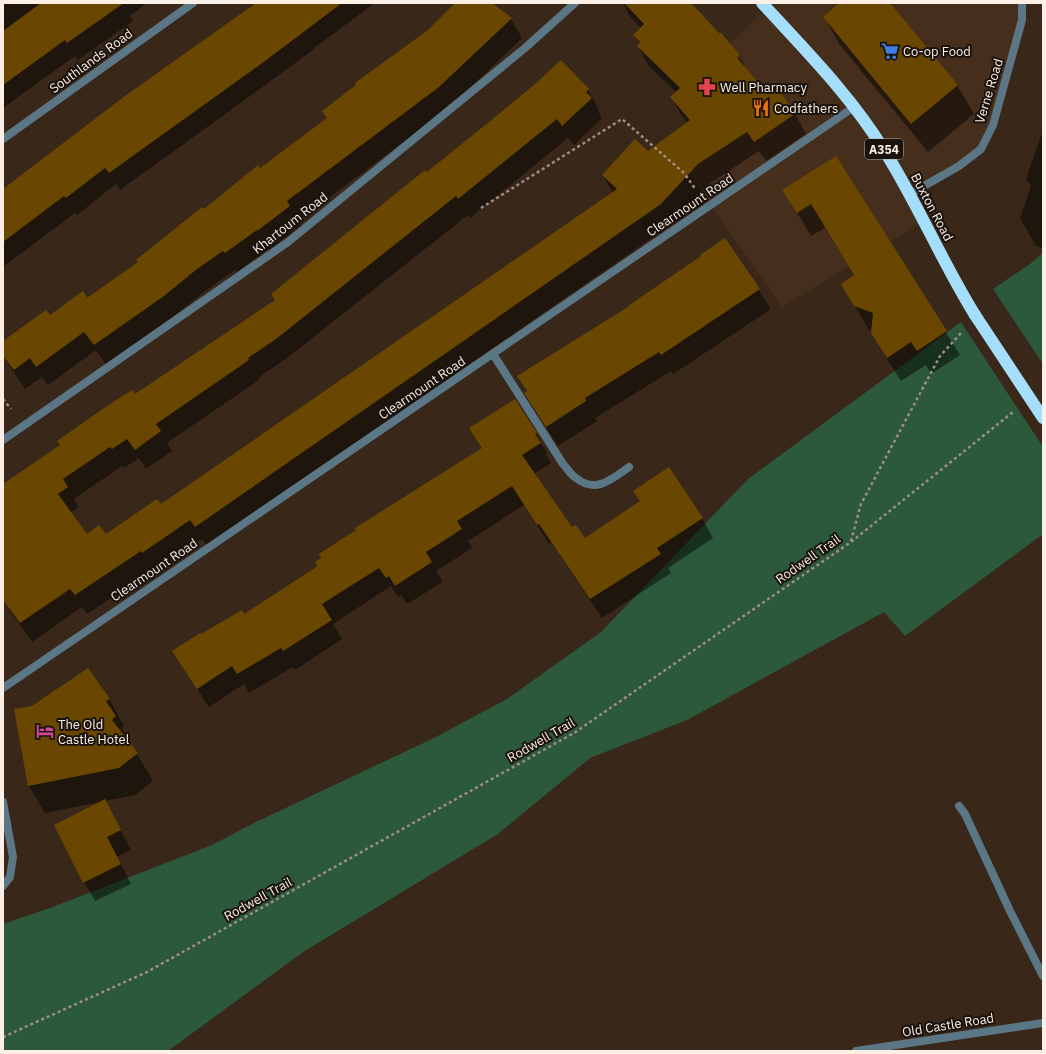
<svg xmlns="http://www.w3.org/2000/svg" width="1046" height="1054" font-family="'IBM Plex Sans',sans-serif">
<rect width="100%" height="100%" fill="#39281a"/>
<polygon fill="#462e1c" points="757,3 1020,3 1020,19 991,122 979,147 958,164 906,192 922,222 782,307 687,171 656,144 689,122 670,97 728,46 764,11"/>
<g fill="#2c583b">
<polygon points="1043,253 1043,364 993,289 1030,264"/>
<polygon points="961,322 1043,447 1043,534 905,636 884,612 687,720 590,758 498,834 303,952 168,1051 3,1051 3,924 50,908 212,845 258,821 434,738 507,699 601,632 748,479"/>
</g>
<g fill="#0007">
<polygon points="3,3 147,3 130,16 133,21 78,60 75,56 3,108"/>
<polygon points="255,3 375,3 314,48 314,49 275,78 120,190 116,184 77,215 75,213 3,267 3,190 249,9 248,8"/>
<polygon points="456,3 491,3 511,19 522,38 450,107 298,221 300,226 269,250 268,249 237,272 235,270 208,289 175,315 106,364 96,350 48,385 42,377 25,389 3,356 3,342 50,317 87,299 139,263 203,210 327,119 323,111 429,31"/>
<polygon points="623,3 692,3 697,12 738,55 749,73 764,90 773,83 795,114 806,134 766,161 759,151 709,184 672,224 207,546 202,539 154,572 153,570 87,614 82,607 32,642 12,614 3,599 3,499 135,395 276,301 427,174 535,86 561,61 588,90 599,110 598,111 602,118 574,145 568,138 470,218 468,215 287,358 258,378 259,380 167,443 172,451 146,469 139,458 124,468 122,466 74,499 78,507 70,513 87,535 106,536 161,506 613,193 603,175 648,152 688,123 682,116 671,97 676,92 649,66 638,46 640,44 634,35 641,28 631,18"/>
<polygon points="840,3 888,3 957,85 974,114 928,152 840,45 824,17"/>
<polygon points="1043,130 1043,248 1036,246 1020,218 1031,186 1026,179"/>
<polygon points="836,158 960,355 931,374 926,365 901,381 886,357 873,331 869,330 842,284 855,276 825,228 811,236 784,190"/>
<polygon points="725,239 759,290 771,309 673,374 671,371 595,418 597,421 558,446 537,412 527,392 518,376 630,307"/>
<polygon points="470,428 536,434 547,453 546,454 551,463 534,474 571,529 585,540 702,518 713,538 668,568 671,573 602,618 551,542 549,544 524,505 468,541 472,548 436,571 443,582 407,604 401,595 398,597 391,586 333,624 342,639 295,670 293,667 249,693 244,684 209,707 185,670 201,636 244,615 319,566 483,449"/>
<polygon points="109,699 124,726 122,728 131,744 130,744 137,754 153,781 135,795 105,801 131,850 117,857 131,884 95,901 84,882 100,802 45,813 29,786 15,710"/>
</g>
<g fill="#6a4700">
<polygon points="41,3 124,3 67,43 65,40 3,85 3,31"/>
<polygon points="256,3 342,3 265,61 109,173 105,168 66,198 64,196 3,242 3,189 125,96"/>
<polygon points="455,3 492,3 512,18 439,87 287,201 290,206 257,231 257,230 225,253 223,251 197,269 164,296 94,345 84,332 36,367 30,358 14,370 3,356 3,341 46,310 50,315 83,291 87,298 138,262 136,260 202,207 204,209 258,165 260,168 327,118 322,111 356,85 355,83 428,30"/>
<polygon points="624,3 691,3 719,33 721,33 739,54 738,59 764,89 774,82 795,114 754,142 747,132 698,164 661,204 195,527 190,520 142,553 141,551 75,595 70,589 20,623 3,600 3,484 60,445 57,441 104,408 132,390 135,394 275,300 271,294 425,170 427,172 484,126 534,85 561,60 589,89 586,92 592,98 562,126 557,119 458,199 456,196 276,339 248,358 249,360 156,424 161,431 135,450 127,439 112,449 110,447 63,479 68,487 58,494 87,534 99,525 106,534 157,499 161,504 617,189 602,175 635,139 648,151 690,120 670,97 680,88 637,46 640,42 633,35 644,24"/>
<polygon points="839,3 890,3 958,85 911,124 823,17"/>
<polygon points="836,156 947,331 917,351 911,342 887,358 871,333 873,313 854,306 841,284 854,275 811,204 797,213 782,190"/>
<polygon points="725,238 760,289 661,355 659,352 585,398 586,401 546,427 524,393 527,391 517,376 628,307 628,306 701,256 700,255"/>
<polygon points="515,399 537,433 535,434 541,443 522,455 572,527 576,525 585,538 640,501 633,491 669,467 703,518 657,548 661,554 590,599 539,524 537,525 512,486 457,521 462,529 426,552 432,562 395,586 389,576 386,578 379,568 322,604 332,620 283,651 281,648 237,674 232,666 197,689 172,651 200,633 201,634 242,610 244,614 318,566 315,562 321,558 319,554 356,530 355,528 482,448 469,428"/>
<polygon points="88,668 110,699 106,701 116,716 112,720 138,753 119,768 28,786 14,709 32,706"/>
<polygon points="105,799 121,830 107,837 121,864 83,883 54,825"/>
</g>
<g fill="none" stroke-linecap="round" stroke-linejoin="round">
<g stroke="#9d8f83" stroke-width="2.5" stroke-dasharray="3 3" stroke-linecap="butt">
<polyline points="481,208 622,119 684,173 696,190"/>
<polyline points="3,399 11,409"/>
<polyline points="851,541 861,504 886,457 940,356 961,333"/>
<polyline points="3,1037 147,972 574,733 851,542 1013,412"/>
</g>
<g stroke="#5b7786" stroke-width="8">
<path d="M493 354 563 464C567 468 571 475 576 478 596 494 612 479 629 467"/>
<polyline points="959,806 965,814 1010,911 1043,976"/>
</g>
<g stroke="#5b7786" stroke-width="8">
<polyline points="3,139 193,3"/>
<polyline points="910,194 959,166 981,149 993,125 1022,20 1022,3"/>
<polyline points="3,440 288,242 525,48 575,3"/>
<polyline points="3,688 854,107"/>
<polyline points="3,802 13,857 10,877 3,886"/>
<polyline points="856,1051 1043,1023"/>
</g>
<path stroke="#a5defb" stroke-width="12" d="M762 3C805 50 851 96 884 150 918 204 942 262 975 315"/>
<polyline stroke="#a5defb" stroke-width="12" points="975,315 1043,418"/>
</g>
<defs>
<g id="supermarket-bare" transform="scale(1.38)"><path d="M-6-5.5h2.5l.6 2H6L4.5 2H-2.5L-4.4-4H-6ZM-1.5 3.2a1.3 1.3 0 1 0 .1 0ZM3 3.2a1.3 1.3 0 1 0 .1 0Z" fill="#3f7fe0" stroke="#1a120c" stroke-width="2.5" paint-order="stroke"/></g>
<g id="pharmacy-bare" transform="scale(1.38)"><path d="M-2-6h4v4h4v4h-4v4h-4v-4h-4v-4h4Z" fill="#e0444e" stroke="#1a120c" stroke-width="2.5" paint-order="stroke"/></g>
<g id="restaurant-bare" transform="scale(1.38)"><path d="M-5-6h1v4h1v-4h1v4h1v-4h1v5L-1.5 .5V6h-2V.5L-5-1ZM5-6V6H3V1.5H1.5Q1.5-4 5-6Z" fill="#e8710a" stroke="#1a120c" stroke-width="2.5" paint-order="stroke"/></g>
<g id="hotel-bare" transform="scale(1.38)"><path d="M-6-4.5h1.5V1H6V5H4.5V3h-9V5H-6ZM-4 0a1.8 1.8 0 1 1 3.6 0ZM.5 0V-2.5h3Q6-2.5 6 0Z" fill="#d1479c" stroke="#1a120c" stroke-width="2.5" paint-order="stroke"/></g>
</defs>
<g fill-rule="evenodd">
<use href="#supermarket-bare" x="890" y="51"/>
<use href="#pharmacy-bare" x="707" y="87"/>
<use href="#restaurant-bare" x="761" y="108"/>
<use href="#hotel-bare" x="45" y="731"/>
</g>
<g text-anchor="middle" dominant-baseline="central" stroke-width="4" stroke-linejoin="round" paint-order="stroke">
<rect fill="#1a120c" stroke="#b8ada5" stroke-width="1" x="865" y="139" width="38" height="20" rx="3"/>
<g font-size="12" font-weight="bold" fill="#fbefe6">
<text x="884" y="149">A354</text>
</g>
<g font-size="13" fill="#fbefe6" stroke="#1a120c" text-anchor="start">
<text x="903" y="51">Co-op Food</text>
<text x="720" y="87">Well Pharmacy</text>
<text x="774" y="108">Codfathers</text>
<text x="58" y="724">The Old<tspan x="58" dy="15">Castle Hotel</tspan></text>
</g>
<g font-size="13" fill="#fbefe6" stroke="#1a120c">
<text transform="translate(91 61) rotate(-36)">Southlands Road</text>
<text transform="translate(989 91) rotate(-73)">Verne Road</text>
<text transform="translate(690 205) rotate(-34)">Clearmount Road</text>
<text transform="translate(932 207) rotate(62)">Buxton Road</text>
<text transform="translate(290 223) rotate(-38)">Khartoum Road</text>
<text transform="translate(422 388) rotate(-34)">Clearmount Road</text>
<text transform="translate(808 559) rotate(-35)">Rodwell Trail</text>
<text transform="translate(154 570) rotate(-34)">Clearmount Road</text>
<text transform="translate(541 740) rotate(-30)">Rodwell Trail</text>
<text transform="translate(258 899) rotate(-29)">Rodwell Trail</text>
<text transform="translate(948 1025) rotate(-9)">Old Castle Road</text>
</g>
</g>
<rect width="1046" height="1054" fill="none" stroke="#fbefe6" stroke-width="8"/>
</svg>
